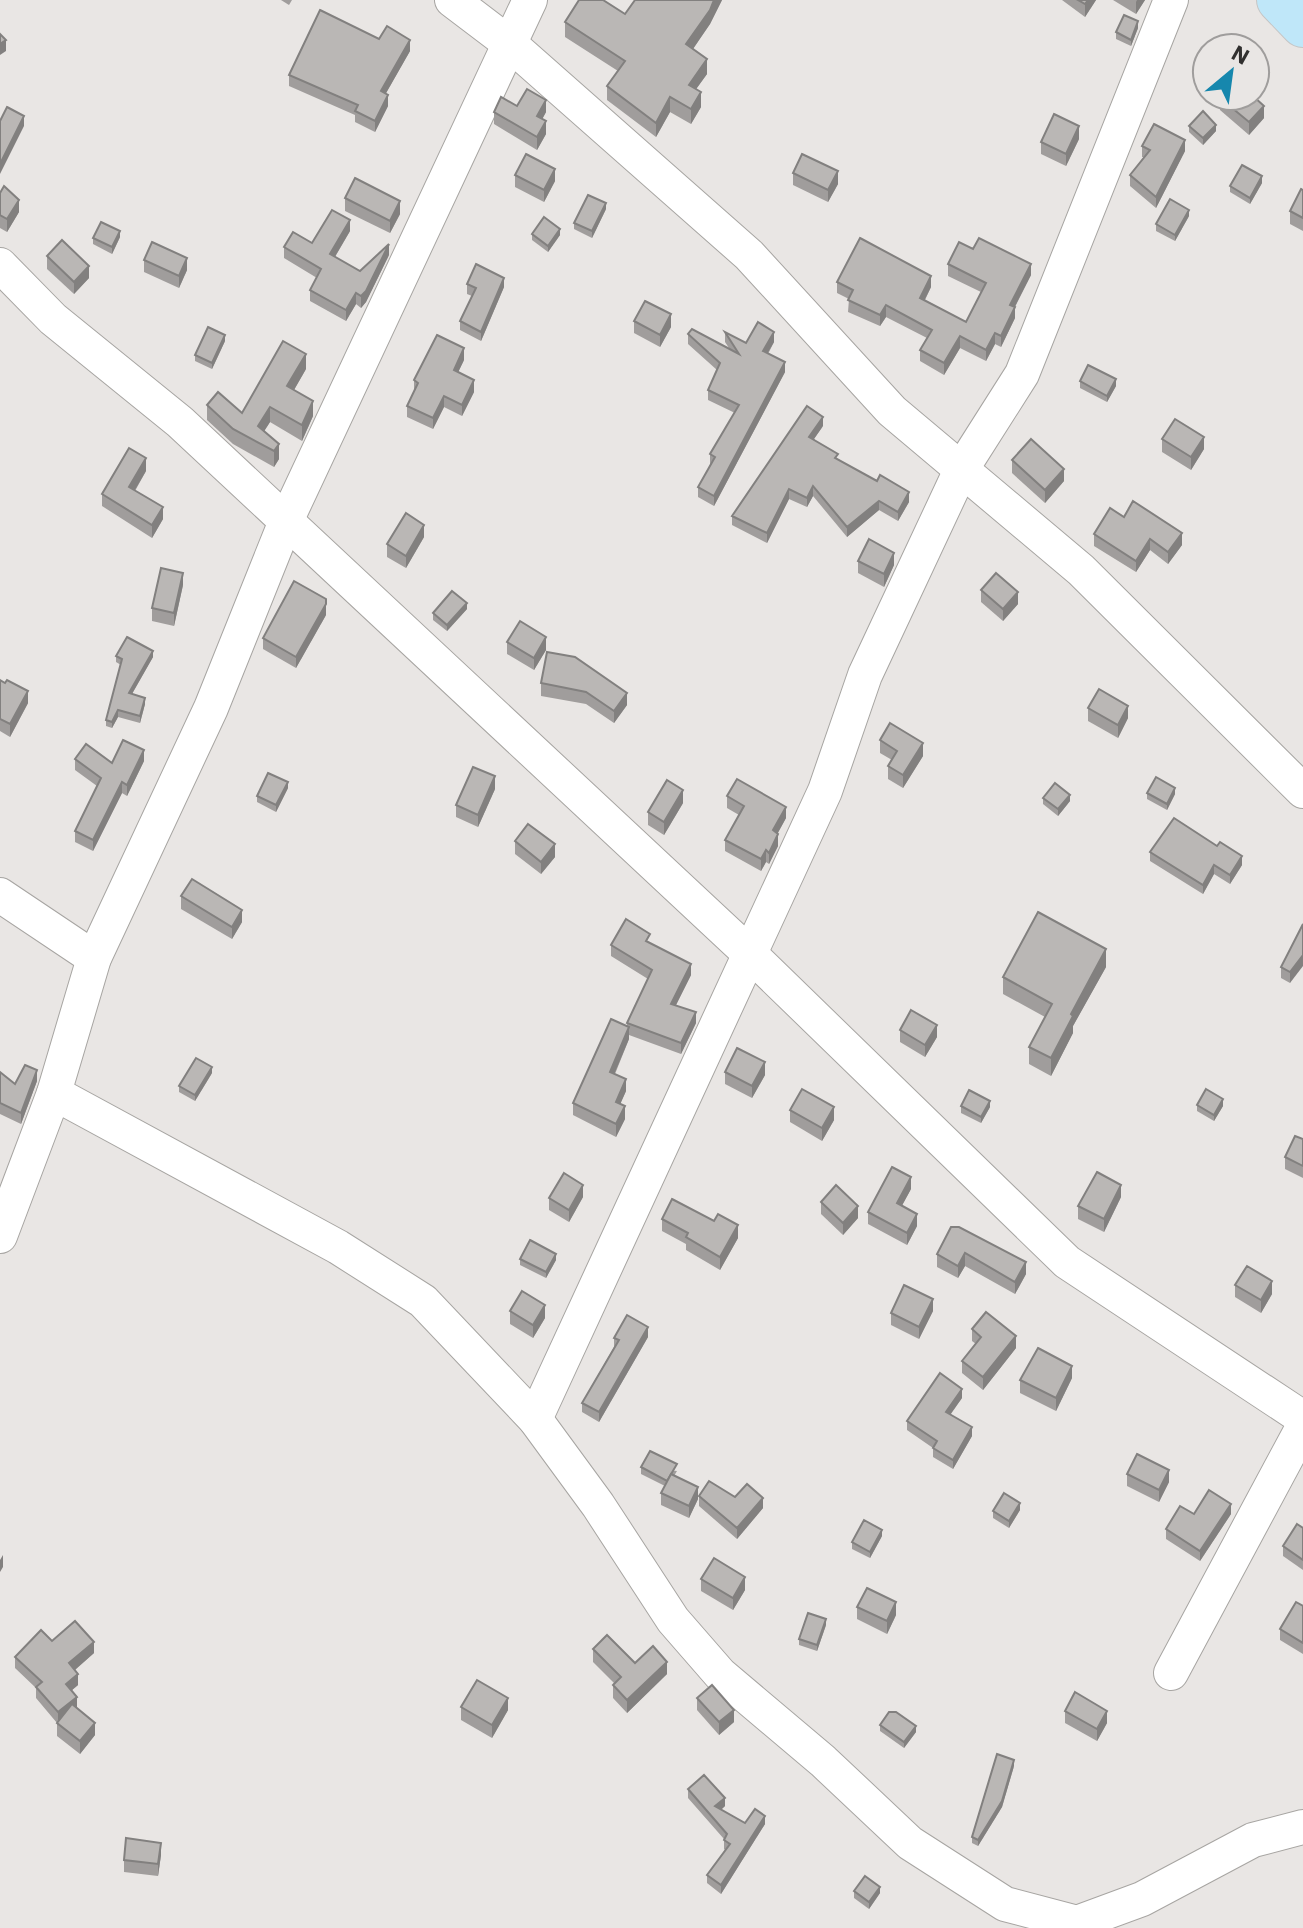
<svg xmlns="http://www.w3.org/2000/svg" width="1303" height="1928" font-family="'IBM Plex Sans',sans-serif">
<rect width="100%" height="100%" fill="#e9e6e4"/>
<g fill="none" stroke-linecap="round" stroke-linejoin="round">
<g stroke="#a7a5a2" stroke-width="36">
<g id="minor">
<polyline points="452,0 510,44 749,255 892,411 1081,570 1303,791"/>
<polyline points="0,265 53,319 180,422 751,955 1067,1262 1303,1418"/>
<polyline points="0,895 94,958"/>
<polyline points="54,1093 338,1247 423,1301 535,1419 598,1505 673,1620 720,1674 823,1761 910,1843 1005,1904 1077,1923 1142,1899 1253,1840 1303,1827"/>
<polyline points="0,1236 54,1093 94,958 211,708 286,521 530,0"/>
<polyline points="535,1419 825,791 865,675 961,470 1022,374 1171,0"/>
<polyline points="1171,1673 1303,1427"/>
</g>
</g>
<g stroke="#c5c5c5" stroke-width="46">
<polyline id="major" points="1279,0 1303,25"/>
</g>
<use href="#minor" stroke="#fff" stroke-width="34"/>
<use href="#major" stroke="#bfe7f9" stroke-width="44"/>
</g>
<g fill="#a09d9c">
<polygon points="281,0 292,0 289,5"/>
<polygon points="635,0 722,0 710,24 693,49 707,74 696,89 701,107 691,124 670,112 656,137 607,100 607,86 618,71 565,37 565,22 625,14"/>
<polygon points="1062,0 1096,0 1085,17"/>
<polygon points="1113,0 1145,0 1136,14"/>
<polygon points="1138,28 1131,46 1116,39 1116,32"/>
<polygon points="379,39 410,51 386,93 388,106 375,132 355,122 355,115 289,86 289,75"/>
<polygon points="1220,98 1264,118 1249,135 1220,110"/>
<polygon points="517,106 546,112 542,119 546,134 537,150 494,124 494,112"/>
<polygon points="1189,126 1216,131 1203,145 1189,132"/>
<polygon points="1079,139 1066,166 1041,154 1041,142"/>
<polygon points="1142,146 1185,151 1156,208 1130,186 1130,175 1144,157 1142,157"/>
<polygon points="793,173 838,184 828,202 793,185"/>
<polygon points="515,175 555,181 544,202 515,187"/>
<polygon points="1262,183 1250,204 1230,192 1230,186"/>
<polygon points="1303,190 1303,231 1290,224 1290,211"/>
<polygon points="0,193 19,212 7,232 0,228"/>
<polygon points="345,198 400,214 390,233 345,211"/>
<polygon points="606,209 592,238 574,229 574,223"/>
<polygon points="1189,216 1175,241 1156,231 1156,224"/>
<polygon points="350,231 335,257 360,271 389,255 366,302 361,308 356,304 346,321 310,301 310,290 317,278 284,258 284,247 312,243"/>
<polygon points="532,234 560,235 548,252 532,240"/>
<polygon points="120,237 112,254 93,244 93,238"/>
<polygon points="973,249 1031,275 1015,307 1015,318 1001,347 995,344 986,361 960,348 944,375 920,361 920,350 927,338 886,317 880,326 848,312 849,299 837,293 837,282 931,287 925,300 966,322 981,292 948,276 948,264"/>
<polygon points="47,256 89,278 74,294 47,269"/>
<polygon points="144,260 187,270 179,288 144,272"/>
<polygon points="467,284 504,287 481,341 460,330 460,321 472,296 467,294"/>
<polygon points="634,321 671,327 660,347 634,333"/>
<polygon points="725,332 746,343 774,342 768,354 785,372 714,506 698,497 698,487 710,465 710,454 735,413 708,400 708,390 717,370 688,344 688,334 729,348 725,342"/>
<polygon points="225,341 212,369 195,361 195,355"/>
<polygon points="464,360 458,372 474,392 462,416 444,407 433,429 407,417 407,406 414,392 414,380"/>
<polygon points="306,369 294,390 313,416 302,441 270,422 264,431 279,459 274,467 233,444 207,420 207,405 242,413"/>
<polygon points="1080,381 1116,386 1107,402 1080,388"/>
<polygon points="823,426 814,439 838,459 909,502 898,521 879,510 847,537 813,496 807,507 789,499 767,543 732,525 732,516"/>
<polygon points="1162,439 1204,449 1191,470 1162,452"/>
<polygon points="1012,460 1064,481 1045,503 1012,473"/>
<polygon points="146,471 135,491 163,519 152,538 102,506 102,494"/>
<polygon points="1124,517 1182,545 1168,564 1150,550 1136,572 1094,546 1094,534"/>
<polygon points="424,537 406,568 387,557 387,544"/>
<polygon points="858,561 894,565 884,587 858,573"/>
<polygon points="183,585 174,626 152,621 152,608"/>
<polygon points="981,590 1018,604 1003,621 981,602"/>
<polygon points="467,609 447,631 433,620 433,613"/>
<polygon points="326,615 296,668 263,649 263,638"/>
<polygon points="507,642 546,650 534,670 507,654"/>
<polygon points="116,656 153,657 132,694 145,704 140,723 118,717 112,728 106,726 106,720 121,665 116,662"/>
<polygon points="0,680 28,703 10,737 0,731"/>
<polygon points="541,683 627,693 627,705 614,723 586,704 541,696"/>
<polygon points="1088,708 1128,718 1118,738 1088,721"/>
<polygon points="880,740 923,756 903,788 888,779 888,766 892,760 880,753"/>
<polygon points="75,759 112,763 144,761 127,796 122,793 93,851 75,842 75,831 97,786 75,770"/>
<polygon points="288,788 276,812 257,802 257,796"/>
<polygon points="495,789 478,827 456,817 456,805"/>
<polygon points="1147,793 1175,794 1167,810 1147,799"/>
<polygon points="727,796 786,818 777,834 778,846 769,864 766,862 761,871 725,851 725,840 739,815 727,808"/>
<polygon points="1043,798 1070,801 1058,816 1043,804"/>
<polygon points="683,803 664,835 648,825 648,812"/>
<polygon points="515,841 555,857 541,874 515,854"/>
<polygon points="1217,846 1242,865 1230,884 1214,874 1203,894 1150,861 1150,852"/>
<polygon points="181,896 242,922 232,939 181,909"/>
<polygon points="1303,924 1290,983 1281,978 1281,967"/>
<polygon points="650,943 691,975 676,1005 696,1023 681,1054 629,1035 629,1039 615,1074 626,1091 620,1104 625,1119 616,1137 573,1115 573,1103 627,1025 627,1023 648,979 611,956 611,945"/>
<polygon points="1106,967 1073,1026 1073,1033 1051,1076 1029,1064 1029,1047 1045,1017 1003,994 1003,977"/>
<polygon points="900,1030 937,1037 925,1057 900,1042"/>
<polygon points="0,1072 15,1084 37,1081 21,1124 0,1114"/>
<polygon points="725,1072 765,1075 752,1098 725,1084"/>
<polygon points="212,1073 195,1101 179,1092 179,1086"/>
<polygon points="1197,1105 1223,1106 1214,1121 1197,1111"/>
<polygon points="961,1106 990,1107 981,1123 961,1113"/>
<polygon points="790,1110 834,1120 822,1141 790,1122"/>
<polygon points="1303,1139 1303,1178 1285,1169 1285,1157"/>
<polygon points="911,1189 902,1205 917,1226 907,1245 868,1224 868,1212"/>
<polygon points="583,1197 569,1222 549,1210 549,1198"/>
<polygon points="1121,1197 1104,1232 1078,1219 1078,1206"/>
<polygon points="821,1202 858,1218 843,1235 821,1214"/>
<polygon points="662,1219 738,1238 720,1270 686,1250 686,1244 662,1231"/>
<polygon points="951,1227 1026,1274 1015,1294 965,1266 958,1278 937,1267 937,1254"/>
<polygon points="520,1259 556,1260 546,1278 520,1265"/>
<polygon points="1235,1285 1272,1294 1261,1313 1235,1297"/>
<polygon points="510,1311 545,1318 533,1338 510,1324"/>
<polygon points="933,1311 919,1339 891,1325 891,1313"/>
<polygon points="972,1329 1016,1348 983,1390 962,1373 962,1361 976,1344 972,1341"/>
<polygon points="648,1337 599,1422 582,1412 582,1403 614,1347 614,1338"/>
<polygon points="1072,1378 1056,1411 1020,1393 1020,1380"/>
<polygon points="962,1398 950,1414 972,1436 953,1469 933,1457 933,1448 907,1430 907,1421"/>
<polygon points="641,1467 677,1471 674,1476 698,1499 689,1518 661,1505 661,1493 665,1486 641,1474"/>
<polygon points="1127,1474 1169,1482 1159,1502 1127,1486"/>
<polygon points="699,1496 735,1497 763,1508 737,1539 699,1506"/>
<polygon points="1020,1510 1009,1528 993,1518 993,1511"/>
<polygon points="1194,1514 1231,1514 1200,1561 1166,1539 1166,1529"/>
<polygon points="1303,1528 1303,1570 1283,1556 1283,1546"/>
<polygon points="882,1536 870,1558 852,1549 852,1542"/>
<polygon points="701,1579 745,1590 733,1610 701,1591"/>
<polygon points="1303,1606 1303,1654 1280,1640 1280,1629"/>
<polygon points="857,1607 896,1615 887,1634 857,1619"/>
<polygon points="826,1625 817,1651 799,1645 799,1639"/>
<polygon points="52,1641 94,1653 75,1670 78,1685 71,1691 77,1708 95,1735 80,1754 57,1736 57,1723 36,1698 36,1688 15,1668 15,1657"/>
<polygon points="593,1649 635,1663 667,1674 627,1713 613,1698 613,1685 614,1683 593,1662"/>
<polygon points="697,1698 734,1722 719,1735 697,1710"/>
<polygon points="461,1707 508,1710 492,1738 461,1720"/>
<polygon points="1065,1711 1107,1723 1097,1741 1065,1723"/>
<polygon points="880,1725 916,1732 904,1748 880,1731"/>
<polygon points="1014,1766 1002,1807 978,1846 972,1843 972,1837"/>
<polygon points="688,1789 725,1806 721,1810 745,1823 765,1824 721,1894 707,1883 707,1875 725,1850 724,1849 724,1839 688,1798"/>
<polygon points="161,1855 158,1876 124,1872 124,1860"/>
<polygon points="854,1891 880,1893 869,1909 854,1898"/>
</g>
<g fill="#82807f">
<polygon points="714,0 722,0 710,24 686,59 686,44"/>
<polygon points="1088,0 1096,0 1085,17 1085,4"/>
<polygon points="1137,0 1145,0 1136,14 1136,2"/>
<polygon points="1138,21 1138,28 1131,46 1131,40"/>
<polygon points="6,40 6,51 0,55 0,44"/>
<polygon points="410,40 410,51 381,102 381,91"/>
<polygon points="707,59 707,74 689,99 689,85"/>
<polygon points="701,92 701,107 691,124 691,109"/>
<polygon points="388,95 388,106 375,132 375,121"/>
<polygon points="670,97 670,112 656,137 656,123"/>
<polygon points="546,100 546,112 537,129 537,116"/>
<polygon points="1264,106 1264,118 1249,135 1249,122"/>
<polygon points="24,116 24,126 0,174 0,164"/>
<polygon points="546,121 546,134 537,150 537,137"/>
<polygon points="1216,125 1216,131 1203,145 1203,138"/>
<polygon points="1079,126 1079,139 1066,166 1066,154"/>
<polygon points="1185,140 1185,151 1156,208 1156,197"/>
<polygon points="555,169 555,181 544,202 544,190"/>
<polygon points="838,171 838,184 828,202 828,190"/>
<polygon points="1262,176 1262,183 1250,204 1250,198"/>
<polygon points="19,200 19,212 7,232 7,219"/>
<polygon points="400,201 400,214 390,233 390,221"/>
<polygon points="606,203 606,209 592,238 592,231"/>
<polygon points="1189,210 1189,216 1175,241 1175,235"/>
<polygon points="350,220 350,231 330,265 330,254"/>
<polygon points="560,229 560,235 548,252 548,246"/>
<polygon points="120,231 120,237 112,254 112,247"/>
<polygon points="389,244 389,255 366,302 361,308 361,296"/>
<polygon points="187,258 187,270 179,288 179,276"/>
<polygon points="1031,264 1031,275 1010,316 1010,305"/>
<polygon points="89,266 89,278 74,294 74,282"/>
<polygon points="931,276 931,287 920,309 920,298"/>
<polygon points="504,278 504,287 481,341 481,332"/>
<polygon points="356,293 356,304 346,321 346,310"/>
<polygon points="886,305 886,317 880,326 880,315"/>
<polygon points="1015,307 1015,318 1001,347 1001,336"/>
<polygon points="671,314 671,327 660,347 660,335"/>
<polygon points="774,332 774,342 763,361 763,351"/>
<polygon points="995,333 995,344 986,361 986,350"/>
<polygon points="225,335 225,341 212,369 212,363"/>
<polygon points="960,336 960,348 944,375 944,363"/>
<polygon points="464,348 464,360 454,381 454,370"/>
<polygon points="306,354 306,369 287,402 287,386"/>
<polygon points="785,362 785,372 714,506 714,496"/>
<polygon points="1116,379 1116,386 1107,402 1107,396"/>
<polygon points="474,380 474,392 462,416 462,405"/>
<polygon points="444,396 444,407 433,429 433,418"/>
<polygon points="313,401 313,416 302,441 302,425"/>
<polygon points="270,407 270,422 258,441 258,426"/>
<polygon points="823,417 823,426 809,446 809,437"/>
<polygon points="1204,437 1204,449 1191,470 1191,457"/>
<polygon points="279,444 279,459 274,467 274,451"/>
<polygon points="146,458 146,471 129,500 129,487"/>
<polygon points="1064,469 1064,481 1045,503 1045,490"/>
<polygon points="813,486 813,496 807,507 807,498"/>
<polygon points="789,489 789,499 767,543 767,533"/>
<polygon points="909,492 909,502 898,521 898,512"/>
<polygon points="879,501 879,510 847,537 847,527"/>
<polygon points="163,507 163,519 152,538 152,525"/>
<polygon points="424,525 424,537 406,568 406,556"/>
<polygon points="1182,533 1182,545 1168,564 1168,552"/>
<polygon points="1150,539 1150,550 1136,572 1136,561"/>
<polygon points="894,553 894,565 884,587 884,574"/>
<polygon points="183,573 183,585 174,626 174,613"/>
<polygon points="1018,592 1018,604 1003,621 1003,609"/>
<polygon points="467,603 467,609 447,631 447,625"/>
<polygon points="326,604 326,615 296,668 296,657"/>
<polygon points="546,637 546,650 534,670 534,658"/>
<polygon points="153,651 153,657 129,699 129,693"/>
<polygon points="28,691 28,703 10,737 10,724"/>
<polygon points="627,693 627,705 614,723 614,711"/>
<polygon points="145,698 145,704 140,723 140,716"/>
<polygon points="1128,706 1128,718 1118,738 1118,725"/>
<polygon points="118,710 118,717 112,728 112,722"/>
<polygon points="923,743 923,756 903,788 903,775"/>
<polygon points="144,750 144,761 127,796 127,785"/>
<polygon points="495,776 495,789 478,827 478,815"/>
<polygon points="122,782 122,793 93,851 93,840"/>
<polygon points="288,782 288,788 276,812 276,805"/>
<polygon points="1175,788 1175,794 1167,810 1167,804"/>
<polygon points="683,790 683,803 664,835 664,822"/>
<polygon points="1070,795 1070,801 1058,816 1058,809"/>
<polygon points="786,807 786,818 773,842 773,830"/>
<polygon points="778,834 778,846 769,864 769,853"/>
<polygon points="555,844 555,857 541,874 541,862"/>
<polygon points="766,850 766,862 761,871 761,859"/>
<polygon points="1242,856 1242,865 1230,884 1230,875"/>
<polygon points="1214,865 1214,874 1203,894 1203,885"/>
<polygon points="242,910 242,922 232,939 232,927"/>
<polygon points="1106,949 1106,967 1073,1026 1073,1033 1051,1076 1051,1058 1071,1014"/>
<polygon points="1303,955 1303,966 1290,983 1290,972"/>
<polygon points="691,964 691,975 671,1015 671,1004"/>
<polygon points="696,1012 696,1023 681,1054 681,1043"/>
<polygon points="937,1025 937,1037 925,1057 925,1045"/>
<polygon points="629,1027 629,1039 610,1084 610,1072"/>
<polygon points="765,1062 765,1075 752,1098 752,1086"/>
<polygon points="212,1067 212,1073 195,1101 195,1095"/>
<polygon points="37,1070 37,1081 21,1124 21,1113"/>
<polygon points="626,1079 626,1091 616,1114 616,1102"/>
<polygon points="1223,1099 1223,1106 1214,1121 1214,1115"/>
<polygon points="990,1101 990,1107 981,1123 981,1117"/>
<polygon points="625,1106 625,1119 616,1137 616,1124"/>
<polygon points="834,1107 834,1120 822,1141 822,1128"/>
<polygon points="911,1177 911,1189 897,1215 897,1203"/>
<polygon points="583,1185 583,1197 569,1222 569,1210"/>
<polygon points="1121,1185 1121,1197 1104,1232 1104,1219"/>
<polygon points="858,1206 858,1218 843,1235 843,1223"/>
<polygon points="917,1214 917,1226 907,1245 907,1233"/>
<polygon points="738,1225 738,1238 720,1270 720,1257"/>
<polygon points="965,1253 965,1266 958,1278 958,1266"/>
<polygon points="556,1254 556,1260 546,1278 546,1272"/>
<polygon points="1026,1262 1026,1274 1015,1294 1015,1282"/>
<polygon points="1272,1281 1272,1294 1261,1313 1261,1300"/>
<polygon points="933,1299 933,1311 919,1339 919,1327"/>
<polygon points="545,1305 545,1318 533,1338 533,1325"/>
<polygon points="648,1327 648,1337 599,1422 599,1412"/>
<polygon points="1016,1336 1016,1348 983,1390 983,1377"/>
<polygon points="1072,1366 1072,1378 1056,1411 1056,1398"/>
<polygon points="962,1389 962,1398 946,1421 946,1412"/>
<polygon points="972,1427 972,1436 953,1469 953,1460"/>
<polygon points="1169,1470 1169,1482 1159,1502 1159,1490"/>
<polygon points="698,1487 698,1499 689,1518 689,1506"/>
<polygon points="763,1498 763,1508 737,1539 737,1528"/>
<polygon points="1020,1503 1020,1510 1009,1528 1009,1521"/>
<polygon points="1231,1504 1231,1514 1200,1561 1200,1551"/>
<polygon points="882,1530 882,1536 870,1558 870,1552"/>
<polygon points="3,1555 3,1567 0,1572 0,1560"/>
<polygon points="745,1577 745,1590 733,1610 733,1598"/>
<polygon points="896,1602 896,1615 887,1634 887,1621"/>
<polygon points="826,1619 826,1625 817,1651 817,1645"/>
<polygon points="94,1642 94,1653 69,1675 69,1663"/>
<polygon points="667,1662 667,1674 627,1713 627,1700"/>
<polygon points="78,1674 78,1685 66,1695 66,1684"/>
<polygon points="77,1697 77,1708 58,1724 58,1712"/>
<polygon points="508,1698 508,1710 492,1738 492,1725"/>
<polygon points="734,1710 734,1722 719,1735 719,1722"/>
<polygon points="1107,1711 1107,1723 1097,1741 1097,1729"/>
<polygon points="95,1723 95,1735 80,1754 80,1741"/>
<polygon points="916,1726 916,1732 904,1748 904,1742"/>
<polygon points="1014,1760 1014,1766 1002,1807 978,1846 978,1840"/>
<polygon points="725,1798 725,1806 715,1815 715,1806"/>
<polygon points="765,1816 765,1824 721,1894 721,1885"/>
<polygon points="161,1843 161,1855 158,1876 158,1864"/>
<polygon points="880,1887 880,1893 869,1909 869,1902"/>
</g>
<g fill="#bab7b5" stroke="#82807f" stroke-width="2">
<polygon points="579,0 603,0 625,14 635,0 714,0 710,10 686,44 707,59 689,85 701,92 691,109 670,97 656,123 607,86 625,61 565,22"/>
<polygon points="1078,0 1088,0 1085,4"/>
<polygon points="320,10 379,39 387,26 410,40 381,91 388,95 375,121 355,111 358,105 289,75"/>
<polygon points="1124,15 1138,21 1131,40 1116,32"/>
<polygon points="0,34 6,40 0,44"/>
<polygon points="527,89 546,100 537,116 546,121 537,137 494,112 501,97 517,106"/>
<polygon points="1221,96 1253,96 1264,106 1249,122 1220,98"/>
<polygon points="7,107 24,116 0,164 0,121"/>
<polygon points="1203,111 1216,125 1203,138 1189,126"/>
<polygon points="1054,114 1079,126 1066,154 1041,142"/>
<polygon points="1154,124 1185,140 1156,197 1130,175 1150,150 1142,146"/>
<polygon points="526,154 555,169 544,190 515,175"/>
<polygon points="802,154 838,171 828,190 793,173"/>
<polygon points="1242,165 1262,176 1250,198 1230,186"/>
<polygon points="355,178 400,201 390,221 345,198"/>
<polygon points="4,186 19,200 7,219 0,215 0,193"/>
<polygon points="1301,189 1303,190 1303,218 1290,211"/>
<polygon points="588,195 606,203 592,231 574,223"/>
<polygon points="1170,199 1189,210 1175,235 1156,224"/>
<polygon points="332,210 350,220 330,254 360,271 389,244 366,291 361,296 356,293 346,310 310,290 321,269 284,247 293,232 312,243"/>
<polygon points="544,217 560,229 548,246 532,234"/>
<polygon points="101,222 120,231 112,247 93,238"/>
<polygon points="860,238 931,276 920,298 966,322 986,283 948,264 959,242 973,249 979,238 1031,264 1010,305 1015,307 1001,336 995,333 986,350 960,336 944,363 920,350 932,330 886,305 880,315 848,300 853,290 837,282"/>
<polygon points="62,240 89,266 74,282 47,256"/>
<polygon points="152,242 187,258 179,276 144,260"/>
<polygon points="476,264 504,278 481,332 460,321 476,288 467,284"/>
<polygon points="645,301 671,314 660,335 634,321"/>
<polygon points="758,322 774,332 763,351 785,362 714,496 698,487 715,457 710,454 739,405 708,390 720,363 688,334 692,329 739,354 725,332 746,343"/>
<polygon points="208,327 225,335 212,363 195,355"/>
<polygon points="437,335 464,348 454,370 474,380 462,405 444,396 433,418 407,406 418,383 414,380"/>
<polygon points="283,341 306,354 287,386 313,401 302,425 270,407 258,426 279,444 274,451 233,429 207,405 218,392 242,413"/>
<polygon points="1088,365 1116,379 1107,396 1080,381"/>
<polygon points="807,406 823,417 809,437 838,454 835,458 877,481 880,475 909,492 898,512 879,501 847,527 813,486 807,498 789,489 767,533 732,516"/>
<polygon points="1175,419 1204,437 1191,457 1162,439"/>
<polygon points="1031,439 1064,469 1045,490 1012,460"/>
<polygon points="129,448 146,458 129,487 163,507 152,525 102,494"/>
<polygon points="1133,501 1182,533 1168,552 1150,539 1136,561 1094,534 1110,508 1124,517"/>
<polygon points="406,513 424,525 406,556 387,544"/>
<polygon points="869,539 894,553 884,574 858,561"/>
<polygon points="161,568 183,573 174,613 152,608"/>
<polygon points="996,573 1018,592 1003,609 981,590"/>
<polygon points="294,581 326,599 326,604 296,657 263,638"/>
<polygon points="452,591 467,603 447,625 433,613"/>
<polygon points="520,621 546,637 534,658 507,642"/>
<polygon points="127,637 153,651 129,693 145,698 140,716 118,710 112,722 106,720 122,659 116,656"/>
<polygon points="547,652 575,657 627,693 614,711 586,692 541,683"/>
<polygon points="0,680 5,683 7,680 28,691 10,724 0,719"/>
<polygon points="1099,689 1128,706 1118,725 1088,708"/>
<polygon points="890,723 923,743 903,775 888,766 897,751 880,740"/>
<polygon points="123,740 144,750 127,785 122,782 93,840 75,831 101,778 75,759 86,744 112,763"/>
<polygon points="473,767 495,776 478,815 456,805"/>
<polygon points="268,773 288,782 276,805 257,796"/>
<polygon points="1156,777 1175,788 1167,804 1147,793"/>
<polygon points="737,779 786,807 773,830 778,834 769,853 766,850 761,859 725,840 744,806 727,796"/>
<polygon points="667,780 683,790 664,822 648,812"/>
<polygon points="1055,783 1070,795 1058,809 1043,798"/>
<polygon points="1174,818 1217,846 1220,842 1242,856 1230,875 1214,865 1203,885 1150,852"/>
<polygon points="528,824 555,844 541,862 515,841"/>
<polygon points="192,879 242,910 232,927 181,896"/>
<polygon points="1038,912 1106,949 1071,1014 1073,1016 1051,1058 1029,1047 1052,1004 1003,977"/>
<polygon points="626,919 650,934 646,941 691,964 671,1004 696,1012 681,1043 627,1023 652,970 611,945"/>
<polygon points="1303,924 1303,955 1290,972 1281,967"/>
<polygon points="911,1010 937,1025 925,1045 900,1030"/>
<polygon points="611,1019 629,1027 610,1072 626,1079 616,1102 625,1106 616,1124 573,1103"/>
<polygon points="737,1048 765,1062 752,1086 725,1072"/>
<polygon points="196,1058 212,1067 195,1095 179,1086"/>
<polygon points="25,1065 37,1070 21,1113 0,1103 0,1072 15,1084"/>
<polygon points="802,1089 834,1107 822,1128 790,1110"/>
<polygon points="1206,1089 1223,1099 1214,1115 1197,1105"/>
<polygon points="969,1090 990,1101 981,1117 961,1106"/>
<polygon points="1295,1136 1303,1139 1303,1166 1285,1157"/>
<polygon points="892,1167 911,1177 897,1203 917,1214 907,1233 868,1212"/>
<polygon points="1097,1172 1121,1185 1104,1219 1078,1206"/>
<polygon points="564,1173 583,1185 569,1210 549,1198"/>
<polygon points="836,1185 858,1206 843,1223 821,1202"/>
<polygon points="672,1199 714,1221 718,1214 738,1225 720,1257 686,1237 688,1233 662,1219"/>
<polygon points="951,1227 959,1227 1026,1262 1015,1282 965,1253 958,1266 937,1254"/>
<polygon points="530,1240 556,1254 546,1272 520,1259"/>
<polygon points="1247,1266 1272,1281 1261,1300 1235,1285"/>
<polygon points="904,1285 933,1299 919,1327 891,1313"/>
<polygon points="522,1291 545,1305 533,1325 510,1311"/>
<polygon points="986,1312 1016,1336 983,1377 962,1361 981,1337 972,1329"/>
<polygon points="627,1315 648,1327 599,1412 582,1403 619,1340 614,1338"/>
<polygon points="1038,1348 1072,1366 1056,1398 1020,1380"/>
<polygon points="940,1373 962,1389 946,1412 972,1427 953,1460 933,1448 937,1441 907,1421"/>
<polygon points="650,1451 677,1464 667,1481 641,1467"/>
<polygon points="1137,1454 1169,1470 1159,1490 1127,1474"/>
<polygon points="671,1474 698,1487 689,1506 661,1493"/>
<polygon points="709,1481 735,1497 747,1484 763,1498 737,1528 699,1496"/>
<polygon points="1209,1490 1231,1504 1200,1551 1166,1529 1180,1506 1194,1514"/>
<polygon points="1004,1493 1020,1503 1009,1521 993,1511"/>
<polygon points="864,1520 882,1530 870,1552 852,1542"/>
<polygon points="1297,1524 1303,1528 1303,1560 1283,1546"/>
<polygon points="714,1558 745,1577 733,1598 701,1579"/>
<polygon points="867,1588 896,1602 887,1621 857,1607"/>
<polygon points="1296,1602 1303,1606 1303,1643 1280,1629"/>
<polygon points="808,1613 826,1619 817,1645 799,1639"/>
<polygon points="75,1621 94,1642 69,1663 78,1674 66,1684 77,1697 58,1712 36,1687 42,1682 15,1657 41,1630 52,1641"/>
<polygon points="607,1635 635,1663 653,1646 667,1662 627,1700 613,1685 621,1677 593,1649"/>
<polygon points="477,1680 508,1698 492,1725 461,1707"/>
<polygon points="712,1685 734,1710 719,1722 697,1698"/>
<polygon points="1075,1692 1107,1711 1097,1729 1065,1711"/>
<polygon points="72,1704 95,1723 80,1741 57,1723"/>
<polygon points="889,1712 896,1712 916,1726 904,1742 880,1725"/>
<polygon points="997,1754 1014,1760 1002,1801 978,1840 972,1837"/>
<polygon points="704,1775 725,1798 715,1806 745,1823 755,1809 765,1816 721,1885 707,1875 730,1844 724,1840 727,1834 688,1789"/>
<polygon points="126,1838 161,1843 158,1864 124,1860"/>
<polygon points="865,1876 880,1887 869,1902 854,1891"/>
</g>
<g transform="translate(1231 72) rotate(29)"><circle r="38" fill="#e9e6e4" stroke="#9f9d9c" stroke-width="2"/>
<path d="M0-6L14 30L0 20L-14 30Z" fill="#1687ad"/>
<text y="-12" font-size="22" font-weight="bold" text-anchor="middle" fill="#31302f">N</text>
</g>
</svg>
